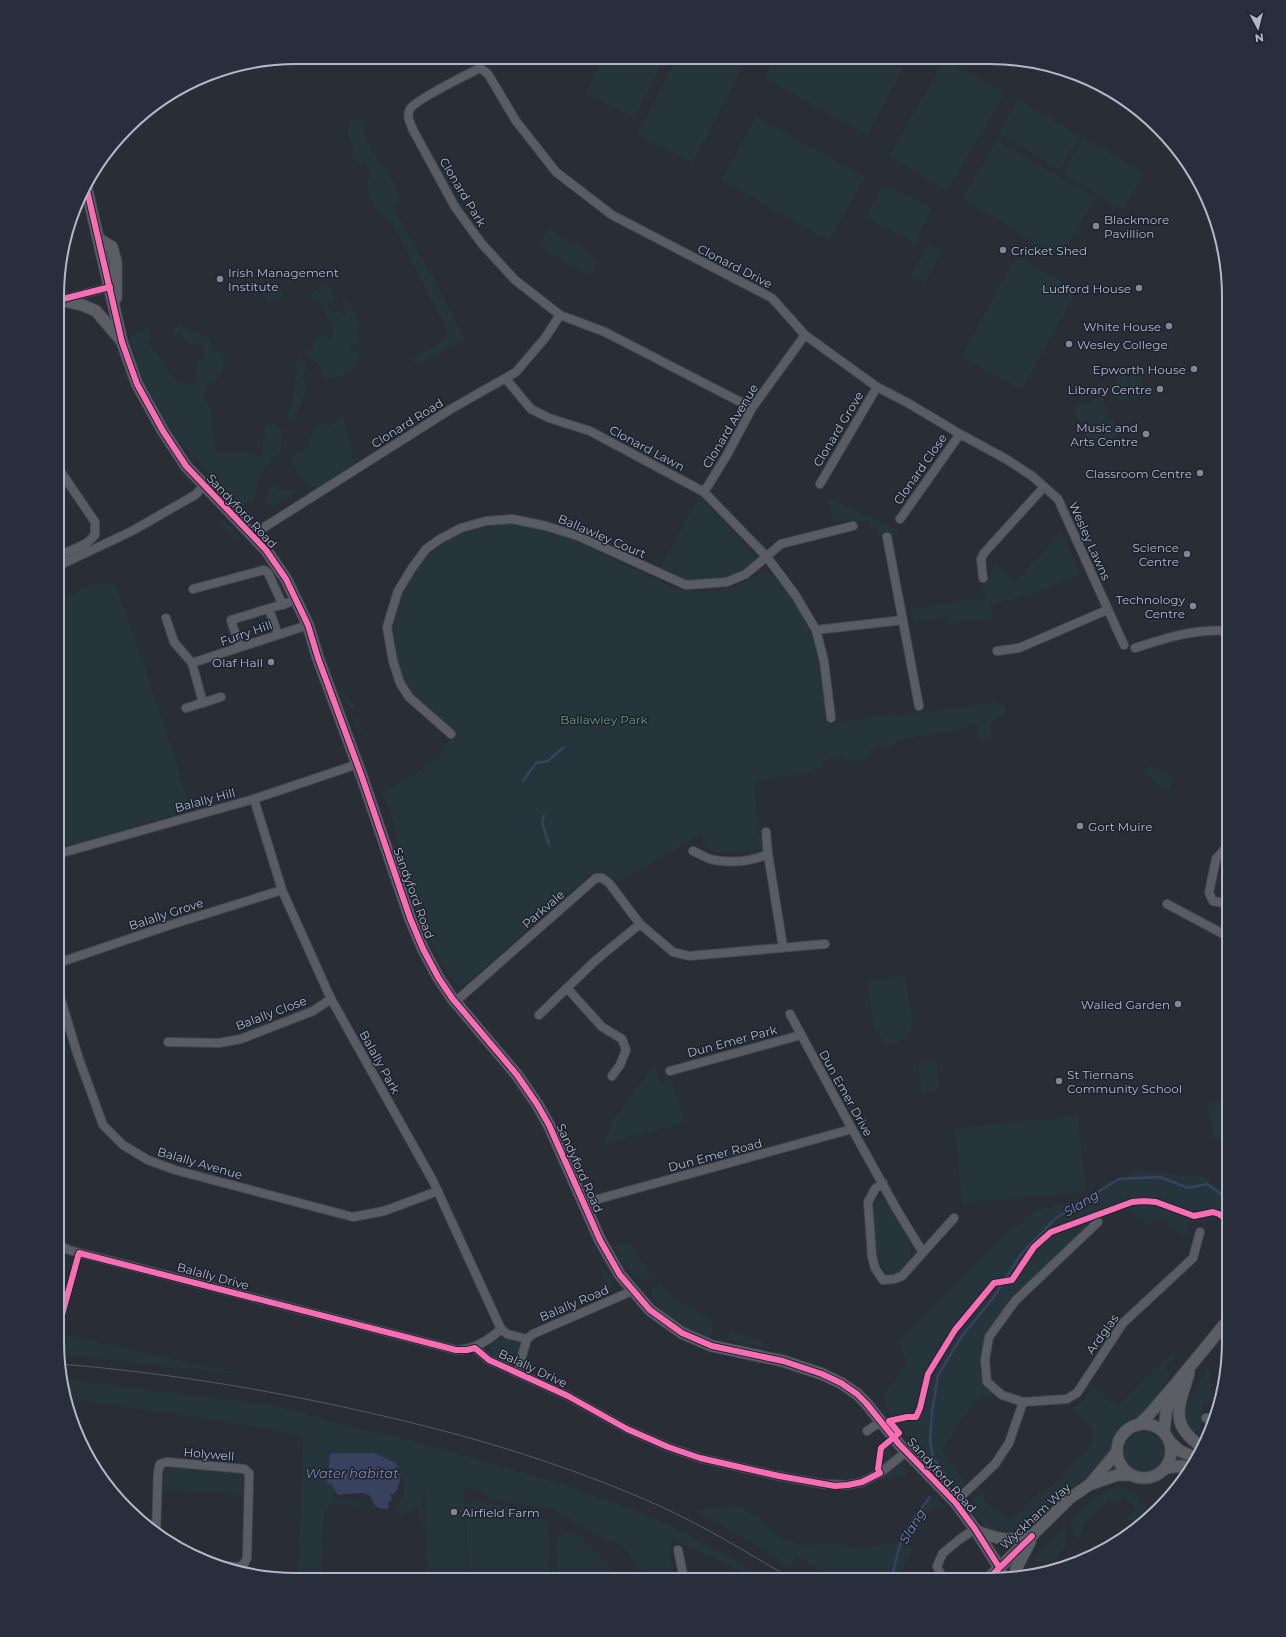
<svg xmlns="http://www.w3.org/2000/svg" width="1286" height="1637" font-family="Montserrat,sans-serif">
<rect width="100%" height="100%" fill="#292d36"/>
<g fill="#26353b">
<polygon points="603,58 665,58 634,118 585,93"/>
<polygon points="677,58 726,58 743,67 692,163 637,134"/>
<polygon points="774,58 885,59 903,69 867,135 764,78"/>
<polygon points="945,59 1005,93 947,191 889,156"/>
<polygon points="1018,99 1080,136 1059,170 998,133"/>
<polygon points="756,117 865,177 829,241 721,180"/>
<path d="M357 120 364 124 367 143 377 157 376 161C389 170 399 188 399 203L393 207 441 292 464 339 416 367 413 357 434 346 445 337 446 328 394 226 373 205 367 190 371 172 364 163 351 160 354 148 347 135 349 121Z"/>
<polygon points="1084,137 1144,173 1123,210 1062,174"/>
<polygon points="997,140 1096,198 1060,257 962,199"/>
<polygon points="883,184 932,208 915,243 866,218"/>
<polygon points="549,229 588,252 591,257 598,261 592,276 565,263 540,245"/>
<polygon points="928,245 942,252 925,283 911,275"/>
<polygon points="1016,256 1077,290 1022,390 961,357"/>
<polygon points="276,282 284,295 270,305 261,291"/>
<path d="M324 283 330 288 335 299 326 304 333 312H340L344 316C347 311 345 308 342 305L343 301 349 302 360 325 357 333 359 339 357 344 349 345 350 352 357 351 360 355C355 371 341 379 324 379L319 365 302 349 313 351V340L322 334 328 339 333 336 332 330 334 326 325 316 326 311 323 305 309 296Z"/>
<path d="M178 325 185 327 192 333 197 331 203 336 208 335 212 346 223 356V369L217 379 210 383 205 390V399L211 410 215 444 211 449C216 450 224 454 230 453 242 452 245 446 256 457H261L263 441 266 436 264 426 274 423 281 427 283 435 279 455 272 457 267 466 257 479 256 495 254 501 247 503 243 506 194 459 167 426 138 368 130 337 149 327 151 337 147 343C151 349 156 352 160 358 171 372 172 384 193 384L199 377 195 371 197 362 205 357 204 348 199 342 192 347 179 333 173 338 172 332Z"/>
<path d="M301 356C308 364 308 371 301 379L307 385 296 418 290 421 288 415 294 390 297 369V366L294 363Z"/>
<polygon points="1140,374 1143,397 1132,398 1129,376"/>
<polygon points="1127,376 1130,398 1118,400 1115,377"/>
<polygon points="1102,396 1109,413 1105,415 1107,419 1113,417 1120,434 1114,436 1115,438 1097,445 1096,444 1090,447 1083,429 1089,427 1087,422 1081,425 1074,408"/>
<path d="M343 415 355 463 316 488 309 485 290 463 295 454 308 449C312 435 310 423 331 425Z"/>
<polygon points="271,485 276,485 280,491 283,489 289,491 300,489 273,507 270,503 266,504 267,488"/>
<path d="M699 496 754 553 756 561C743 580 700 584 679 578 673 576 666 572 659 570Z"/>
<polygon points="827,497 897,530 898,534 879,537 876,529 869,528 868,521 833,521"/>
<polygon points="224,520 241,538 238,542 220,523"/>
<path d="M517 524C560 529 599 553 638 571 659 581 680 593 704 592 718 591 733 587 745 582 752 579 757 574 764 572 784 575 809 625 814 643 821 669 824 697 827 724L894 714 904 715 996 702 997 704 1005 703 1003 706 1005 707 1006 712 1003 716 993 720 990 724 992 736C984 746 974 741 978 728L976 724 960 728 955 731 936 733 896 741 894 745 887 747 877 746 871 750 870 757 866 759 856 761 848 760 841 757 822 761V767L812 770 809 773 769 778 754 783 759 826 756 832 763 838V848L717 853 708 848 701 834 621 881 593 871 491 962 461 987 456 984 448 974 432 944 404 870 390 811 383 795 385 791 416 773 438 757 446 744 456 731 418 701 403 681 392 642 393 628 398 611 397 608C415 551 459 525 517 524Z"/>
<polygon points="1061,531 1081,574 1030,594 991,605 993,618 948,623 947,617 913,622 911,609 985,598 981,578 990,577 994,564 1015,584"/>
<polygon points="115,582 173,751 190,810 58,849 58,602 89,585"/>
<polygon points="328,664 344,693 356,708 351,708 346,704"/>
<polygon points="353,714 364,731 359,734 358,733 353,719"/>
<polygon points="1152,763 1175,781 1167,792 1144,774"/>
<polygon points="905,975 913,1024 911,1024 911,1031 907,1039 892,1044 885,1042 877,1030 875,1030 867,982"/>
<polygon points="936,1060 940,1091 922,1093 918,1062"/>
<polygon points="655,1063 660,1083 671,1080 685,1123 603,1144 613,1120"/>
<polygon points="1229,1099 1229,1137 1214,1140 1207,1103"/>
<polygon points="1078,1116 1086,1192 962,1203 955,1128"/>
<path d="M1140 1170 1203 1177 1229 1194V1223L1214 1215 1205 1224 1190 1221 1185 1237 1159 1218 1150 1226 1127 1208 1120 1207 1106 1215 1103 1212 1014 1297 984 1336 979 1367 984 1386 996 1398C992 1397 985 1395 981 1398 969 1404 950 1439 942 1451L966 1482 960 1488 955 1489 891 1419 882 1398 907 1362 898 1343 999 1240 1033 1212 1084 1198 1103 1184Z"/>
<path d="M883 1199 887 1200 891 1204C901 1223 925 1256 900 1273 895 1275 889 1275 886 1272 874 1261 872 1214 876 1200Z"/>
<path d="M630 1243 650 1273 657 1274C652 1276 647 1280 642 1280 632 1280 619 1255 614 1246Z"/>
<polygon points="599,1263 610,1279 613,1287 612,1291 602,1296 607,1284"/>
<path d="M662 1282 661 1286 675 1298 713 1322 711 1336 728 1339 729 1330 768 1344V1346H758L710 1336 709 1338C688 1331 670 1319 654 1304L655 1301 651 1296 652 1289Z"/>
<polygon points="61,1334 244,1375 86,1357 59,1356 57,1345"/>
<path d="M502 1337 520 1344 515 1362 512 1367 497 1360 491 1354C489 1345 492 1340 502 1337Z"/>
<path d="M1182 1346 1164 1370 1170 1374 1148 1408 1136 1420 1118 1434 1111 1450 1095 1471 1071 1488 1066 1483C1053 1496 1033 1522 1017 1529 1012 1532 1007 1531 1002 1530L1000 1536 987 1529 967 1503H973L974 1498 985 1487 983 1498 1008 1521 1040 1493 1043 1495 1092 1445V1427L1071 1409 1081 1403 1093 1386 1118 1407 1150 1372Z"/>
<path d="M1208 1368 1214 1401 1203 1403 1201 1435C1198 1433 1192 1431 1190 1429 1175 1414 1199 1381 1208 1368Z"/>
<path d="M62 1378 83 1382 276 1406 344 1425 409 1440 562 1484 642 1513 678 1529 769 1579H755L728 1565 673 1540 669 1552 674 1579H647L621 1544 589 1531 553 1509 491 1499 475 1489 464 1487 466 1579H427L425 1483 421 1536 419 1508 401 1514 393 1513 404 1495 402 1476 378 1464 343 1493H334L332 1498 360 1503 361 1508 348 1504 329 1503C316 1529 328 1555 319 1579H298L303 1436 225 1421 86 1401 65 1400Z"/>
<circle cx="1144" cy="1452" r="20"/>
<path d="M887 1445C890 1449 891 1454 894 1457L882 1468V1450Z"/>
<polygon points="900,1465 907,1470 906,1474 888,1480 886,1475"/>
<path d="M172 1467 240 1474 245 1478V1494L162 1489C163 1480 160 1470 172 1467Z"/>
<path d="M1124 1487C1134 1489 1139 1494 1141 1505L1147 1504C1147 1513 1141 1520 1132 1522L1128 1519V1516L1136 1510 1125 1496 1113 1504 1109 1501 1086 1521 1083 1531 1077 1541 1073 1535 1071 1521C1084 1506 1102 1487 1124 1487Z"/>
<polygon points="937,1496 946,1510 938,1508 929,1511 909,1545 913,1548 898,1579 837,1579 797,1556 789,1567 760,1547 694,1510 737,1506 760,1518 780,1538 809,1546 834,1543 857,1549 899,1542 906,1544 927,1498"/>
<path d="M477 1501C492 1504 546 1510 549 1527 551 1541 549 1565 549 1579H468L466 1514 467 1507 470 1502Z"/>
<polygon points="1064,1529 1067,1543 1063,1552 1062,1551 1059,1553 1060,1555 1049,1562 1042,1561 1042,1563 1032,1560"/>
<path d="M570 1531 576 1533 605 1562 621 1579H557L556 1542C559 1535 563 1533 570 1531Z"/>
</g>
<path fill="#38415e" d="M344 1453H374L396 1463C400 1477 403 1481 394 1494H390L392 1500 388 1502 389 1507 387 1509C369 1509 376 1498 366 1494 361 1491 344 1495 338 1495L332 1485 327 1483 330 1454Z"/>
<g fill="none" stroke-linecap="round" stroke-linejoin="round">
<g stroke="#38415e" stroke-width="2.5">
<polyline points="1216,250 1224,260"/>
<polyline points="523,781 536,763 548,761 564,747"/>
<polyline points="544,815 542,822 549,845"/>
<polyline points="945,1475 933,1458 930,1440 932,1412 938,1375 962,1336 993,1298 1022,1253 1056,1218 1119,1179 1160,1177 1188,1188 1207,1184 1229,1200"/>
<polyline points="891,1579 901,1541 913,1519 930,1497"/>
</g>
<g stroke="#45484f" stroke-width="10">
<g id="minor">
<polyline points="60,300 110,287"/>
<polyline points="506,379 531,409 549,418 590,431 704,492 767,557 796,596 816,630 824,661 831,718"/>
<path d="M752 408 605 332 560 315 515 280 482 244 455 207 413 130C410 122 406 117 410 109 415 100 468 74 480 68L488 74 516 121 556 172 612 215 772 298 805 335 877 387 908 403 960 434 1006 459 1032 476 1058 499 1124 645"/>
<polyline points="820,484 877,387"/>
<polyline points="704,492 727,455 752,408 805,335"/>
<polyline points="900,519 960,434"/>
<polyline points="252,535 451,409 516,372 545,338 560,315"/>
<polyline points="887,537 919,706"/>
<polyline points="59,556 87,543 95,535 95,522 59,469"/>
<polyline points="58,566 132,531 195,495 204,486"/>
<polyline points="983,578 981,559 984,553 1044,487"/>
<polyline points="193,589 264,570 268,573 283,605"/>
<polyline points="269,609 276,629"/>
<polyline points="166,618 174,642 192,663 203,703"/>
<polyline points="816,630 903,620"/>
<polyline points="238,642 231,620 297,600"/>
<path d="M1135 648C1166 638 1196 628 1229 631"/>
<polyline points="997,651 1019,648 1026,645 1107,610"/>
<polyline points="192,663 308,625"/>
<polyline points="186,708 221,697"/>
<polyline points="451,734 409,697 400,683 393,661 387,627 398,591 412,568 426,549 440,539 461,528 486,521 512,519 546,526 578,536 686,585 727,582 746,574 781,544 853,526"/>
<polyline points="254,799 282,890 331,999 433,1181 501,1329"/>
<polyline points="766,832 768,854 783,947"/>
<path d="M693 851C700 854 707 859 714 860 732 863 751 862 768 854"/>
<polyline points="58,854 254,799 358,764"/>
<polyline points="1167,904 1229,937"/>
<polyline points="1229,904 1213,901 1209,893 1216,859 1229,844"/>
<polyline points="1229,959 1229,957"/>
<polyline points="58,963 167,926 282,890"/>
<polyline points="567,988 602,1027 622,1039 626,1050 620,1065 612,1076"/>
<polyline points="58,990 78,1056 103,1125 123,1145 148,1160 175,1170 353,1217 384,1211 438,1191"/>
<polyline points="455,1002 596,878 602,878 609,883 640,924 673,952 689,956 825,944"/>
<polyline points="790,1014 852,1129 897,1210 922,1251"/>
<polyline points="539,1015 596,960 640,924"/>
<polyline points="168,1042 219,1043 241,1039 313,1011 331,999"/>
<polyline points="670,1071 801,1035"/>
<polyline points="883,1183 875,1189 868,1202 872,1256 875,1268 883,1280 894,1279 902,1276 954,1218"/>
<polyline points="584,1203 852,1129"/>
<polyline points="1098,1222 1015,1301 989,1337 985,1360 987,1382 1002,1395 1023,1402 1067,1399 1077,1393 1123,1323 1193,1258 1200,1232"/>
<path d="M57 1244 69 1250 456 1350C474 1350 488 1341 501 1329L507 1334 527 1339"/>
<polyline points="475,1348 489,1360 568,1396 627,1429 668,1447 700,1458 779,1476 823,1484 848,1485 862,1482 880,1473 906,1452"/>
<polyline points="517,1373 527,1339 533,1334 632,1291"/>
<polyline points="1206,1418 1216,1418"/>
<polyline points="867,1431 880,1422"/>
<polyline points="955,1502 995,1464 1009,1443 1023,1402"/>
<polyline points="156,1534 158,1472 160,1464 167,1462 244,1469 249,1473 249,1478 247,1558 244,1564 239,1567 213,1565"/>
<polyline points="678,1550 684,1579"/>
<polyline points="999,1567 1007,1579"/>
<polyline points="945,1577 941,1575 937,1566 943,1553 960,1539 975,1529"/>
</g>
</g>
<g stroke="#474a53" stroke-width="13">
<g id="major">
<polyline points="86,186 122,342 137,384 163,431 186,466 266,550 286,579 308,625 318,658 362,777 410,918 423,949 438,977 452,998 517,1075 537,1104 549,1125 600,1240 620,1275 650,1310 682,1333 712,1346 783,1361 822,1374 841,1383 857,1394 866,1403 899,1444 955,1502 975,1529 999,1567"/>
<polyline points="99,239 112,247 116,262 116,298"/>
<polyline points="59,300 82,305 96,311 120,339"/>
<path d="M1189 1373C1179 1406 1168 1424 1202 1447"/>
<circle cx="1144" cy="1451" r="27"/>
<polyline points="1138,1425 1147,1417 1178,1381 1229,1319"/>
<polyline points="1164,1433 1166,1412 1174,1391"/>
<polyline points="1169,1441 1180,1451 1197,1458"/>
<polyline points="1166,1468 1180,1466 1192,1468"/>
<polyline points="1091,1483 1116,1453"/>
<path d="M976 1531C1001 1540 1006 1541 1032 1536"/>
<polyline points="1016,1578 1016,1569 1030,1542"/>
<polyline points="988,1579 1070,1498 1089,1485 1117,1475 1129,1475"/>
</g>
</g>
<use href="#minor" stroke="#595c65" stroke-width="8"/>
<use href="#major" stroke="#5c5e66" stroke-width="11"/>
<path stroke="#585a62" stroke-width="1" d="M60 1364C172 1373 282 1392 392 1418 481 1439 569 1466 653 1503 701 1524 746 1552 792 1579"/>
<g stroke="#1d2230" stroke-width="8">
<g id="cycleway">
<polyline points="86,186 122,342 137,384 163,431 186,466 266,550 286,579 308,625 318,658 362,777 410,918 423,949 438,977 452,998 517,1075 537,1104 549,1125 600,1240 620,1275 650,1310 682,1333 712,1346 783,1361 822,1374 841,1383 857,1394 866,1403 899,1444 955,1502 975,1529 999,1567"/>
<polyline points="59,300 110,287"/>
<polyline points="57,1333 79,1253 456,1350 467,1350 475,1348 489,1360 568,1396 627,1429 668,1447 700,1458 779,1476 835,1486 848,1485 862,1482 880,1473 878,1469 881,1448 899,1433 889,1421 907,1417 916,1417 920,1408 928,1374 955,1330 994,1283 1012,1280 1034,1247 1051,1232 1132,1202 1144,1201 1156,1202 1194,1216 1213,1212 1219,1214 1229,1221"/>
<polyline points="988,1579 1032,1536"/>
</g>
</g>
<use href="#cycleway" stroke="#f96db3" stroke-width="6"/>
</g>
<g fill="#838794" stroke="#1d2230" stroke-width="1.5">
<circle cx="1096" cy="226" r="4"/>
<circle cx="1003" cy="250" r="4"/>
<circle cx="220" cy="279" r="4"/>
<circle cx="1139" cy="288" r="4"/>
<circle cx="1169" cy="326" r="4"/>
<circle cx="1069" cy="344" r="4"/>
<circle cx="1194" cy="369" r="4"/>
<circle cx="1160" cy="389" r="4"/>
<circle cx="1146" cy="434" r="4"/>
<circle cx="1200" cy="473" r="4"/>
<circle cx="1187" cy="554" r="4"/>
<circle cx="1193" cy="606" r="4"/>
<circle cx="271" cy="662" r="4"/>
<circle cx="1080" cy="826" r="4"/>
<circle cx="1178" cy="1004" r="4"/>
<circle cx="1059" cy="1081" r="4"/>
<circle cx="454" cy="1512" r="4"/>
</g>
<g text-anchor="middle" dominant-baseline="central" stroke-width="3" stroke-linejoin="round" paint-order="stroke">
<g font-size="12" fill="#b3b8c7" stroke="#1d2230">
<text transform="translate(463 192) rotate(59)">Clonard Park</text>
<text transform="translate(735 266) rotate(27)">Clonard Drive</text>
<text transform="translate(407 423) rotate(-32)">Clonard Road</text>
<text transform="translate(730 426) rotate(-59)">Clonard Avenue</text>
<text transform="translate(838 429) rotate(-59)">Clonard Grove</text>
<text transform="translate(647 448) rotate(28)">Clonard Lawn</text>
<text transform="translate(920 469) rotate(-55)">Clonard Close</text>
<text transform="translate(242 511) rotate(47)">Sandyford Road</text>
<text transform="translate(602 536) rotate(23)">Ballawley Court</text>
<text transform="translate(1090 541) rotate(66)">Wesley Lawns</text>
<text transform="translate(246 633) rotate(-19)">Furry Hill</text>
<text transform="translate(205 800) rotate(-15)">Balally Hill</text>
<text transform="translate(414 893) rotate(70)">Sandyford Road</text>
<text transform="translate(543 909) rotate(-41)">Parkvale</text>
<text transform="translate(166 914) rotate(-18)">Balally Grove</text>
<text transform="translate(271 1013) rotate(-21)">Balally Close</text>
<text transform="translate(732 1041) rotate(-15)">Dun Emer Park</text>
<text transform="translate(380 1062) rotate(61)">Balally Park</text>
<text transform="translate(846 1093) rotate(61)">Dun Emer Drive</text>
<text transform="translate(715 1155) rotate(-15)">Dun Emer Road</text>
<text transform="translate(200 1163) rotate(16)">Balally Avenue</text>
<text transform="translate(580 1168) rotate(66)">Sandyford Road</text>
<text transform="translate(213 1276) rotate(15)">Balally Drive</text>
<text transform="translate(574 1303) rotate(-23)">Balally Road</text>
<text transform="translate(1102 1334) rotate(-54)">Ardglas</text>
<text transform="translate(533 1368) rotate(25)">Balally Drive</text>
<text transform="translate(209 1454) rotate(5)">Holywell</text>
<text transform="translate(942 1475) rotate(48)">Sandyford Road</text>
<text transform="translate(1035 1516) rotate(-43)">Wyckham Way</text>
</g>
<g font-size="12" fill="#b3b8c7" stroke="#1d2230" text-anchor="end">
<text x="1104" y="219" text-anchor="start">Blackmore<tspan x="1104" dy="14">Pavillion</tspan></text>
<text x="1011" y="250" text-anchor="start">Cricket Shed</text>
<text x="228" y="272" text-anchor="start">Irish Management<tspan x="228" dy="14">Institute</tspan></text>
<text x="1131" y="288">Ludford House</text>
<text x="1161" y="326">White House</text>
<text x="1077" y="344" text-anchor="start">Wesley College</text>
<text x="1186" y="369">Epworth House</text>
<text x="1152" y="389">Library Centre</text>
<text x="1138" y="427">Music and<tspan x="1138" dy="14">Arts Centre</tspan></text>
<text x="1192" y="473">Classroom Centre</text>
<text x="1179" y="547">Science<tspan x="1179" dy="14">Centre</tspan></text>
<text x="1185" y="599">Technology<tspan x="1185" dy="14">Centre</tspan></text>
<text x="263" y="662">Olaf Hall</text>
<text x="1088" y="826" text-anchor="start">Gort Muire</text>
<text x="1170" y="1004">Walled Garden</text>
<text x="1067" y="1074" text-anchor="start">St Tiernans<tspan x="1067" dy="14">Community School</tspan></text>
<text x="462" y="1512" text-anchor="start">Airfield Farm</text>
</g>
<g font-size="12" fill="#6b977d" stroke="#1d2230">
<text x="604" y="719">Ballawley Park</text>
</g>
<g font-size="13" font-style="italic" fill="#7c89ae" stroke="#1d2230">
<text transform="translate(1081 1203) rotate(-31)">Slang</text>
<text x="352" y="1473">Water habitat</text>
<text transform="translate(912 1526) rotate(-59)">Slang</text>
</g>
</g>
<path d="M0 0H1286V1637H0ZM296 64H990A232 232 0 0 1 1222 296V1341A232 232 0 0 1 990 1573H296A232 232 0 0 1 64 1341V296A232 232 0 0 1 296 64Z" fill="#292e3c" fill-rule="evenodd"/>
<path fill="none" stroke="#b3b8c7" stroke-width="2" d="M296 64H990A232 232 0 0 1 1222 296V1341A232 232 0 0 1 990 1573H296A232 232 0 0 1 64 1341V296A232 232 0 0 1 296 64Z"/>
<g transform="translate(1258 28) rotate(173)" stroke="#1d2230" stroke-width="3" paint-order="stroke">
<path d="M0-3L7 15L0 10L-7 15Z" fill="#b3b8c7"/>
<text y="-6" font-size="11" font-weight="bold" text-anchor="middle" fill="#b3b8c7">N</text>
</g>
</svg>
